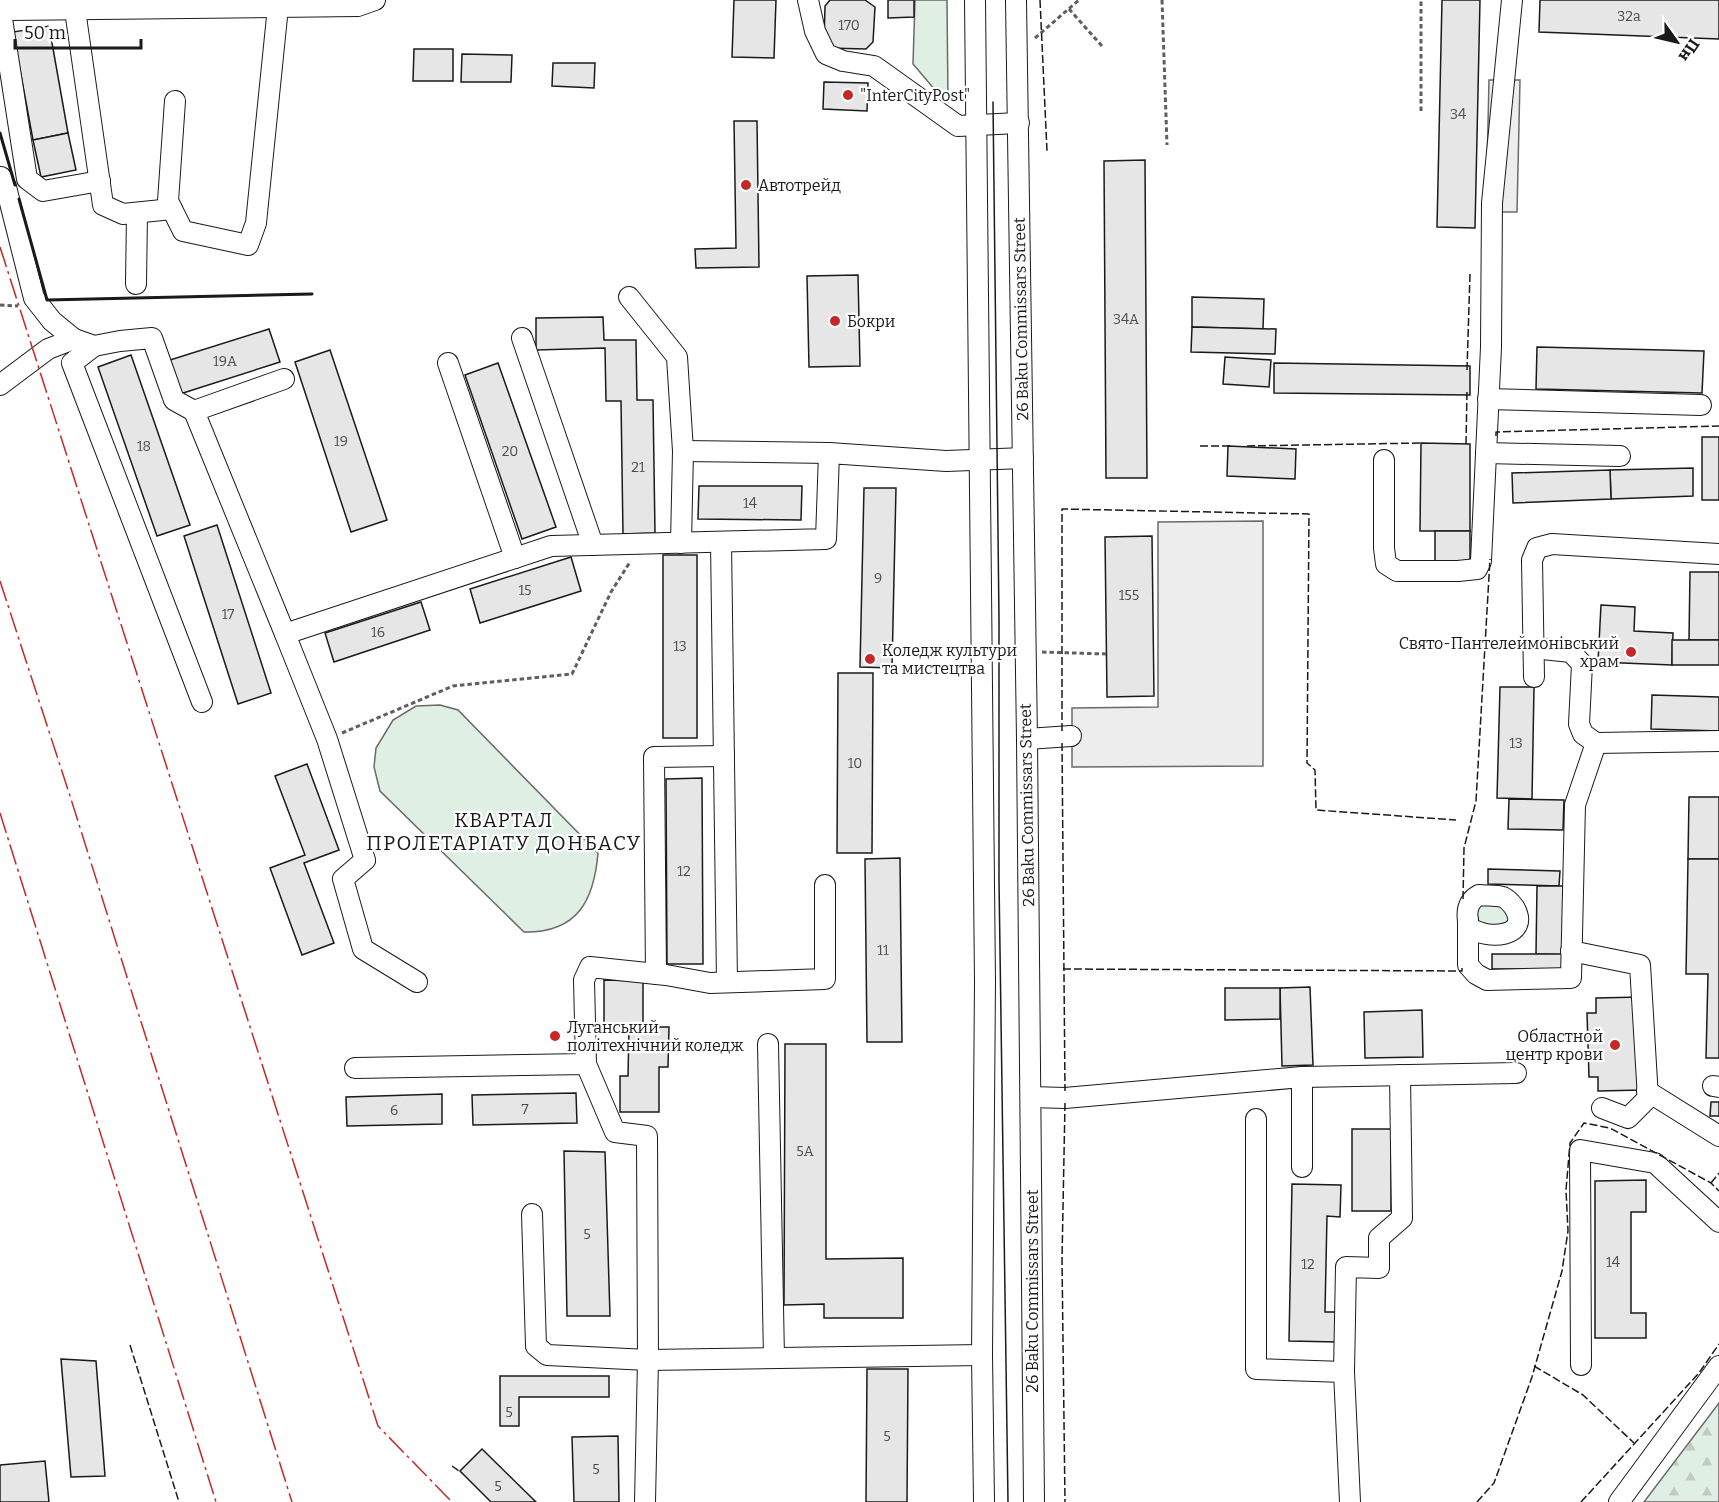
<svg xmlns="http://www.w3.org/2000/svg" width="1719" height="1502" font-family="Bitter,serif">
<defs>
<pattern id="forest-firs" width="22" height="20" patternUnits="userSpaceOnUse" patternTransform="scale(1.5)"><rect width="22" height="20" fill="#e0efe3"/><path d="M5 1l3.5 6h-7zM16 11l3.5 6h-7z" fill="#c0ccc2"/></pattern>
</defs>
<rect width="100%" height="100%" fill="#fff"/>
<g fill="#e0efe3" stroke="#6a6a6a" stroke-width="1.5">
<polygon points="915,0 947,0 948,102 941,97 913,64"/>
<path d="M440 705 458 710 598 853C594 900 578 933 524 932L380 791 374 767 376 748 393 720 416 706Z"/>
<polygon points="1484,901 1510,908 1510,926 1476,924 1476,909"/>
</g>
<polygon fill="url(#forest-firs)" stroke="#6a6a6a" stroke-width="1.5" points="1719,1403 1719,1502 1644,1502"/>
<g fill="#ededed" stroke="#6a6a6a" stroke-width="1.5">
<polygon points="1489,80 1520,80 1517,212 1486,212"/>
<polygon points="1263,521 1263,766 1072,767 1072,708 1158,707 1158,522"/>
</g>
<g fill="#e6e6e6" stroke="#1a1a1a" stroke-width="1.5">
<polygon points="734,0 776,0 774,58 732,57"/>
<polygon points="830,0 865,0 875,7 873,42 866,49 828,48 824,43 825,6"/>
<polygon points="888,0 914,0 914,17 888,18"/>
<polygon points="1442,0 1480,0 1475,228 1437,227"/>
<polygon points="1540,0 1719,0 1719,39 1539,32"/>
<polygon points="49,26 68,133 33,140 13,32"/>
<polygon points="414,49 453,49 453,81 413,81"/>
<polygon points="462,54 512,55 511,82 461,82"/>
<polygon points="553,63 595,63 594,88 552,86"/>
<polygon points="824,82 868,83 867,111 823,109"/>
<polygon points="734,121 757,121 759,267 696,268 695,249 736,248"/>
<polygon points="68,133 76,170 41,177 33,140"/>
<polygon points="1145,160 1147,478 1106,478 1104,161"/>
<polygon points="858,275 860,366 809,367 807,276"/>
<polygon points="1192,297 1264,299 1263,329 1192,327"/>
<polygon points="603,317 604,340 636,340 637,400 653,400 655,533 623,534 621,401 606,401 605,348 536,350 536,318"/>
<polygon points="1192,327 1276,329 1275,354 1191,352"/>
<polygon points="269,329 280,362 180,394 170,360"/>
<polygon points="1537,347 1704,351 1702,393 1536,389"/>
<polygon points="330,350 387,520 351,532 295,362"/>
<polygon points="131,355 190,525 157,536 98,367"/>
<polygon points="1225,357 1271,360 1269,387 1223,384"/>
<polygon points="498,363 556,527 522,539 465,375"/>
<polygon points="1274,363 1470,366 1470,395 1274,393"/>
<rect x="1702" y="437" width="17" height="63"/>
<polygon points="1421,443 1470,444 1470,531 1420,531"/>
<polygon points="1228,446 1296,449 1295,479 1227,476"/>
<polygon points="1693,468 1693,496 1611,499 1610,470"/>
<polygon points="1610,470 1611,499 1513,503 1512,473"/>
<polygon points="699,486 802,486 801,520 698,519"/>
<polygon points="864,488 896,488 892,668 860,667"/>
<polygon points="217,525 271,693 238,704 184,536"/>
<polygon points="1435,531 1470,531 1470,567 1435,568"/>
<polygon points="1152,536 1154,696 1107,697 1105,537"/>
<rect x="663" y="555" width="34" height="183"/>
<polygon points="571,557 581,591 480,623 470,589"/>
<polygon points="1690,572 1719,572 1719,640 1689,640"/>
<polygon points="421,602 430,630 334,662 325,633"/>
<polygon points="1601,605 1635,607 1634,631 1673,633 1672,665 1598,662"/>
<rect x="1672" y="640" width="47" height="25"/>
<polygon points="838,673 873,673 872,853 837,853"/>
<polygon points="1500,687 1534,687 1532,799 1497,798"/>
<polygon points="1652,695 1719,697 1719,731 1651,729"/>
<polygon points="307,764 339,850 304,863 334,943 302,955 270,868 305,855 275,776"/>
<polygon points="702,778 703,964 667,964 666,779"/>
<polygon points="1689,797 1719,797 1719,859 1688,859"/>
<polygon points="1509,799 1564,800 1563,830 1508,829"/>
<polygon points="900,858 902,1042 867,1042 865,859"/>
<polygon points="1688,859 1719,859 1719,1058 1706,1058 1708,974 1686,974"/>
<polygon points="1488,869 1560,871 1559,886 1488,884"/>
<polygon points="1537,886 1569,886 1568,955 1536,954"/>
<rect x="1492" y="954" width="70" height="15"/>
<polygon points="604,980 643,981 643,1027 669,1027 668,1067 659,1067 659,1112 620,1112 620,1076 628,1076 629,1028 604,1027"/>
<polygon points="1310,987 1313,1065 1282,1066 1280,988"/>
<polygon points="1225,988 1280,988 1280,1019 1225,1020"/>
<polygon points="1641,997 1643,1090 1598,1091 1598,1077 1589,1077 1587,1013 1596,1013 1596,998"/>
<polygon points="1422,1010 1423,1057 1365,1058 1364,1012"/>
<polygon points="785,1044 826,1044 826,1259 903,1258 903,1318 824,1318 824,1304 784,1305"/>
<polygon points="576,1093 577,1123 473,1125 472,1095"/>
<polygon points="442,1094 442,1124 347,1126 346,1097"/>
<polygon points="1711,1102 1719,1102 1719,1116 1710,1116"/>
<rect x="1352" y="1129" width="39" height="82"/>
<polygon points="564,1151 605,1152 610,1316 567,1316"/>
<polygon points="1646,1180 1646,1212 1631,1212 1631,1313 1646,1313 1646,1338 1595,1338 1595,1181"/>
<polygon points="1292,1184 1341,1185 1340,1217 1327,1216 1325,1312 1338,1312 1338,1342 1289,1341"/>
<polygon points="61,1359 96,1361 105,1476 71,1477"/>
<polygon points="867,1369 908,1369 907,1502 866,1502"/>
<polygon points="500,1376 609,1376 609,1397 519,1397 519,1426 500,1426"/>
<polygon points="618,1436 619,1502 574,1502 572,1437"/>
<polygon points="482,1449 536,1502 491,1502 460,1471"/>
<polygon points="45,1461 49,1502 0,1502 0,1465"/>
</g>
<g fill="none" stroke-linecap="round" stroke-linejoin="round">
<g stroke="#1a1a1a" stroke-width="22">
<g id="minor">
<polyline points="808,0 815,31 826,54 843,61 874,66 958,126 1019,123"/>
<polyline points="975,0 985,982 982,1355 984,1502"/>
<polyline points="1016,0 1027,739 1034,1502"/>
<polyline points="0,6 9,10 358,6 375,0"/>
<polyline points="0,6 27,179 43,191 100,181"/>
<polyline points="75,10 103,205 123,214 172,209"/>
<polyline points="175,101 168,201 183,231 248,245 256,223 278,7"/>
<polyline points="1,177 6,187 34,298 52,321 74,339"/>
<polyline points="136,284 137,213"/>
<polyline points="629,297 677,357 683,451 681,543"/>
<polyline points="522,338 593,545"/>
<polyline points="94,346 72,363 202,702"/>
<polyline points="448,363 515,558"/>
<polyline points="0,385 48,349 74,339 94,346 120,341 152,338 174,400 194,411 285,634"/>
<polyline points="1488,399 1701,405"/>
<polyline points="194,411 284,379"/>
<polyline points="683,451 829,453"/>
<polyline points="1486,453 1620,456"/>
<polyline points="1384,460 1384,548 1386,564 1397,571 1458,571 1477,569 1481,561 1491,347 1492,203 1512,0"/>
<polyline points="721,542 727,982"/>
<polyline points="1533,648 1571,652 1582,664 1579,724 1583,734 1596,743 1719,741"/>
<polyline points="1534,677 1532,560 1537,548 1552,544 1719,554"/>
<polyline points="1027,739 1071,736"/>
<path d="M1479 895C1486 896 1496 895 1503 897 1507 899 1511 903 1514 907 1532 937 1487 941 1469 927 1466 914 1466 902 1479 895Z"/>
<polyline points="1468,920 1468,965 1476,974 1487,980 1571,978 1575,805 1596,743"/>
<polyline points="1571,951 1640,965 1648,1098 1628,1118 1602,1108"/>
<polyline points="656,974 654,757 724,756"/>
<polyline points="417,982 363,949 343,879 365,860 327,739 285,634 551,546 826,539 829,453 946,461 1023,458"/>
<polyline points="768,1044 774,1358"/>
<polyline points="586,1064 584,980 590,967 666,975 710,983 825,979 825,885"/>
<polyline points="355,1068 586,1064 615,1132 647,1136 648,1360 645,1502"/>
<polyline points="1302,1077 1302,1167"/>
<polyline points="1713,1086 1719,1087"/>
<polyline points="1647,1091 1719,1136"/>
<polyline points="1031,1097 1065,1098 1302,1077 1516,1073"/>
<polyline points="1256,1119 1256,1369 1344,1372"/>
<polyline points="532,1214 536,1346 547,1355 648,1360 982,1355"/>
<polyline points="1581,1365 1580,1150 1655,1163 1719,1222"/>
<polyline points="1350,1502 1344,1372 1346,1267 1379,1268 1379,1238 1402,1218 1400,1075"/>
<polyline points="1619,1502 1719,1366"/>
</g>
</g>
<g stroke="#5f5f5f" stroke-width="3" stroke-dasharray="4.5 3" stroke-linecap="butt">
<polyline points="1162,0 1167,145"/>
<polyline points="1069,9 1102,46"/>
<polyline points="1035,38 1079,0"/>
<polyline points="1421,111 1421,0"/>
<polyline points="0,305 18,306"/>
<polyline points="1042,652 1106,654"/>
<polyline points="342,733 453,686 572,674 611,592 630,562"/>
</g>
<use href="#minor" stroke="#fff" stroke-width="20"/>
<polyline stroke="#1a1a1a" stroke-width="1.5" points="993,102 999,619 999,881 1008,1502"/>
<g stroke="#1a1a1a" stroke-width="1.5" stroke-dasharray="8 3" stroke-linecap="butt">
<polyline points="1040,0 1047,151"/>
<polyline points="1467,370 1470,274"/>
<polyline points="1496,436 1496,432 1719,426"/>
<polyline points="1466,444 1467,391"/>
<polyline points="1200,446 1232,446"/>
<polyline points="1247,446 1421,443"/>
<polyline points="1062,731 1062,509 1309,514 1307,763 1315,770 1316,810 1456,820"/>
<polyline points="1062,743 1065,1091"/>
<polyline points="1463,899 1464,848 1476,801 1490,559"/>
<polyline points="1063,969 1462,971 1462,968"/>
<polyline points="1065,1103 1062,1260 1065,1502"/>
<polyline points="1711,1183 1719,1173"/>
<polyline points="130,1345 179,1502"/>
<polyline points="1534,1366 1583,1395 1634,1443"/>
<polyline points="452,1466 462,1473"/>
<polyline points="1477,1502 1494,1483 1532,1377 1562,1271 1568,1231 1566,1190 1570,1143 1584,1123 1610,1128 1711,1183 1719,1191"/>
<polyline points="1581,1502 1699,1373 1719,1344"/>
</g>
<g stroke="#1a1a1a" stroke-width="3">
<polyline points="0,133 15,185"/>
<polyline points="19,199 47,300 312,294"/>
</g>
<g stroke="#c62828" stroke-width="1.5" stroke-dasharray="21 4.5 3 4.5" stroke-linecap="butt">
<polyline points="0,247 378,1426 452,1502"/>
<polyline points="0,581 71,799 292,1502"/>
<polyline points="0,813 216,1502"/>
</g>
</g>
<g fill="#c62828" stroke="#fff" stroke-width="2">
<circle cx="848" cy="95" r="6"/>
<circle cx="746" cy="185" r="6"/>
<circle cx="835" cy="321" r="6"/>
<circle cx="1631" cy="652" r="6"/>
<circle cx="870" cy="659" r="6"/>
<circle cx="555" cy="1036" r="6"/>
<circle cx="1615" cy="1045" r="6"/>
</g>
<g text-anchor="middle" dominant-baseline="central" stroke-width="4.5" stroke-linejoin="round" paint-order="stroke">
<g font-size="14" fill="#4d4d4d">
<text x="1629" y="16">32а</text>
<text x="849" y="25">170</text>
<text x="1458" y="114">34</text>
<text x="1126" y="319">34А</text>
<text x="225" y="361">19А</text>
<text x="341" y="441">19</text>
<text x="144" y="446">18</text>
<text x="510" y="451">20</text>
<text x="638" y="467">21</text>
<text x="750" y="503">14</text>
<text x="878" y="578">9</text>
<text x="525" y="590">15</text>
<text x="1129" y="595">155</text>
<text x="228" y="614">17</text>
<text x="378" y="632">16</text>
<text x="680" y="646">13</text>
<text x="1516" y="743">13</text>
<text x="855" y="763">10</text>
<text x="684" y="871">12</text>
<text x="883" y="950">11</text>
<text x="525" y="1109">7</text>
<text x="394" y="1110">6</text>
<text x="805" y="1151">5А</text>
<text x="587" y="1234">5</text>
<text x="1613" y="1262">14</text>
<text x="1308" y="1264">12</text>
<text x="509" y="1412">5</text>
<text x="887" y="1436">5</text>
<text x="596" y="1469">5</text>
<text x="498" y="1486">5</text>
</g>
<g font-size="16" fill="#1a1a1a" stroke="#fff" text-anchor="start">
<text x="860" y="95">"InterCityPost"</text>
<text x="758" y="185">Автотрейд</text>
<text x="847" y="321">Бокри</text>
<text x="1619" y="643" text-anchor="end">Свято-Пантелеймонівський<tspan x="1619" dy="18">храм</tspan></text>
<text x="882" y="650">Коледж культури<tspan x="882" dy="18">та мистецтва</tspan></text>
<text x="567" y="1027">Луганський<tspan x="567" dy="18">політехнічний коледж</tspan></text>
<text x="1603" y="1036" text-anchor="end">Областной<tspan x="1603" dy="18">центр крови</tspan></text>
</g>
<g font-size="16" fill="#1a1a1a" stroke="#fff">
<text transform="translate(1021 319) rotate(-91)">26 Baku Commissars Street</text>
<text transform="translate(1027 805) rotate(-91)">26 Baku Commissars Street</text>
<text transform="translate(1032 1291) rotate(-90)">26 Baku Commissars Street</text>
</g>
<g font-size="20" letter-spacing="1.5" fill="#1a1a1a" stroke="#fff">
<text x="504" y="820">КВАРТАЛ<tspan x="504" dy="23">ПРОЛЕТАРІАТУ ДОНБАСУ</tspan></text>
</g>
</g>
<g transform="translate(1677 42) rotate(124)" stroke="#ffffff" stroke-width="4.5" paint-order="stroke">
<path d="M0-4.5L10 22L0 15L-10 22Z" fill="#1a1a1a"/>
<text y="-9" font-size="16" font-weight="bold" text-anchor="middle" fill="#1a1a1a">Пн</text>
</g>
<path d="M15 39v9h126v-9" fill="none" stroke="#1a1a1a" stroke-width="3"/>
<text x="24" y="39" font-size="18" fill="#1a1a1a" stroke="#ffffff" stroke-width="4.5" paint-order="stroke">50 m</text>
</svg>
